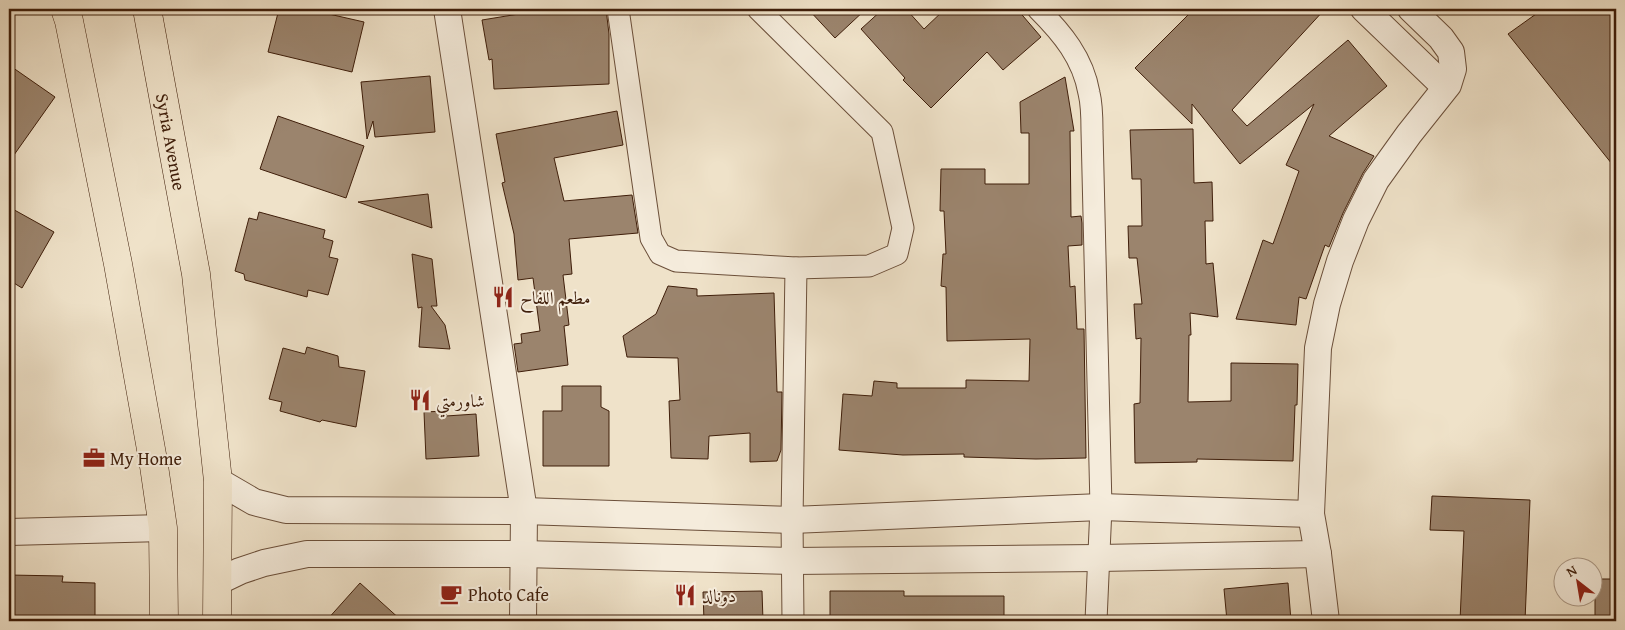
<svg xmlns="http://www.w3.org/2000/svg" width="1625" height="630" font-family="'Gentium Book Plus',Amiri,serif">
<rect width="100%" height="100%" fill="#efe2c9"/>
<filter id="stains"><feTurbulence type="fractalNoise" baseFrequency=".004" numOctaves="4"/><feColorMatrix values="0 0 0 0 .2 0 0 0 0 .09 0 0 0 0 .02 0 0 0 .5 -.17"/></filter>
<radialGradient id="worn" r=".72"><stop offset=".6" stop-color="#630" stop-opacity="0"/><stop offset="1" stop-color="#630" stop-opacity=".3"/></radialGradient>
<g fill="#9b846d" stroke="#3f1e0a">
<polygon points="279,9 307,9 364,22 352,72 268,52"/>
<polygon points="559,9 606,9 609,34 609,84 494,89 492,59 489,60 482,20 537,11"/>
<polygon points="808,9 866,9 835,38"/>
<polygon points="883,9 906,9 924,29 945,9 1017,9 1041,37 1003,70 987,52 931,108 903,80 905,78 861,29"/>
<polygon points="1194,9 1325,9 1232,110 1247,126 1348,40 1387,86 1329,136 1374,156 1363,173 1343,213 1329,247 1325,245 1306,299 1299,297 1296,325 1236,319 1263,240 1273,244 1299,171 1286,165 1314,104 1240,164 1192,104 1192,124 1135,68"/>
<polygon points="1543,9 1616,9 1616,169 1508,34"/>
<polygon points="9,65 55,97 9,162"/>
<polygon points="430,76 435,132 375,137 373,121 367,139 361,82"/>
<polygon points="1065,77 1074,131 1070,131 1071,217 1081,216 1082,223 1082,245 1068,246 1070,287 1075,286 1077,329 1084,329 1086,458 1036,459 964,457 964,454 903,455 839,450 843,394 872,396 874,381 897,383 897,388 966,388 966,380 1029,381 1030,339 947,341 946,287 941,286 943,254 946,254 944,211 940,211 941,169 985,169 985,184 1029,184 1029,133 1021,133 1020,102"/>
<polygon points="617,111 623,145 554,158 564,201 632,195 638,233 569,239 572,274 563,275 569,325 564,326 568,365 518,372 514,344 522,343 521,334 540,331 533,278 518,280 514,234 502,183 505,182 496,134"/>
<polygon points="278,116 364,146 346,198 260,169"/>
<polygon points="1193,129 1194,183 1212,182 1213,221 1205,221 1206,264 1213,263 1218,317 1190,313 1191,335 1189,335 1188,402 1231,401 1231,363 1298,364 1297,405 1295,405 1293,461 1197,459 1197,462 1135,463 1134,404 1140,403 1141,338 1136,339 1134,304 1142,304 1137,258 1129,258 1128,226 1142,226 1141,179 1132,179 1130,130"/>
<polygon points="428,194 432,228 358,202"/>
<polygon points="9,207 54,232 22,288 9,280"/>
<polygon points="259,212 325,230 323,238 333,241 329,257 338,259 328,295 308,290 307,297 245,280 244,274 235,271 249,218 257,220"/>
<polygon points="412,254 432,259 437,306 431,306 445,325 450,349 419,347 422,307 418,308"/>
<polygon points="668,286 697,289 697,296 774,293 777,392 782,392 781,450 777,461 750,462 750,433 709,436 708,459 671,458 669,401 680,400 678,358 627,357 623,336 656,314"/>
<polygon points="307,347 338,356 339,367 365,371 356,427 322,420 320,422 280,411 282,402 269,399 283,348 305,354"/>
<polygon points="562,386 601,386 601,407 609,411 609,466 543,466 543,411 562,411"/>
<polygon points="446,411 446,416 476,414 479,456 426,459 424,412"/>
<polygon points="1432,496 1530,500 1525,621 1460,621 1464,531 1430,530"/>
<polygon points="9,575 63,576 62,582 95,583 95,621 9,621"/>
<rect x="1595" y="579" width="21" height="41"/>
<polygon points="360,583 402,621 326,621"/>
<polygon points="1288,583 1291,621 1227,621 1224,589"/>
<polygon points="762,591 763,621 704,621 703,592"/>
<polygon points="830,591 904,591 904,596 1004,596 1004,621 830,621"/>
</g>
<g fill="none" stroke-linecap="round" stroke-linejoin="round">
<g stroke="#6b4f3a" stroke-width="23">
<g id="minor">
<polyline points="618,9 651,238 660,254 676,261 796,268 869,266 897,254 903,228 882,132 758,9"/>
<path d="M1038 9C1062 33 1083 58 1089 93 1092 105 1092 119 1092 131L1101 507 1096 621"/>
<polyline points="793,621 792,520 796,268"/>
</g>
</g>
<g stroke="#6b4f3a" stroke-width="28">
<g id="tertiary">
<polyline points="447,9 524,511 523,621"/>
<polyline points="1364,9 1445,87"/>
<polyline points="218,481 254,502 286,510 524,511 792,520 1101,507 1311,514"/>
<polyline points="9,532 163,528"/>
<polyline points="217,582 240,571 264,563 307,554 523,554 793,561 1099,558 1318,554"/>
<polyline points="1326,621 1318,554 1311,514 1318,348 1327,304 1340,261 1356,220 1376,180 1409,134 1448,85 1453,69 1451,52 1441,38 1411,9"/>
</g>
</g>
<g stroke="#3f1e0a" stroke-width="29">
<g id="primary">
<polyline points="65,9 69,21 118,264 154,466 163,528 164,621"/>
<path id="s1" d="M147 9 196 274 218 481 217 621"/>
</g>
</g>
<use href="#minor" stroke="#f5ecdc" stroke-width="21"/>
<use href="#tertiary" stroke="#f5ecdc" stroke-width="26"/>
<use href="#primary" stroke="#efe2c9" stroke-width="28"/>
</g>
<defs>
<g id="restaurant-bare" transform="scale(1.725)"><path d="M-5-6h1v4h1v-4h1v4h1v-4h1v5L-1.5 .5V6h-2V.5L-5-1ZM5-6V6H3V1.5H1.5Q1.5-4 5-6Z" fill="#8f2418" stroke="#f5ecdc" stroke-width="2.5" paint-order="stroke"/></g>
<g id="office-bare" transform="scale(1.725)"><path d="M-6-3h4V-5.5h4V-3h4V5H-6ZM-1-4.5V-3h2v-1.5ZM-6 0V1H6V0Z" fill="#8f2418" stroke="#f5ecdc" stroke-width="2.5" paint-order="stroke"/></g>
<g id="cafe-bare" transform="scale(1.725)"><path d="M-5.5-4.5H6V0H3Q3 3.5 0 3.5H-2.5Q-5.5 3.5-5.5 0ZM3-3.2v2h1.7v-2ZM-6 4.5H4V6H-6Z" fill="#8f2418" stroke="#f5ecdc" stroke-width="2.5" paint-order="stroke"/></g>
</defs>
<g fill-rule="evenodd">
<use href="#restaurant-bare" x="503" y="297"/>
<use href="#restaurant-bare" x="420" y="400"/>
<use href="#office-bare" x="94" y="458"/>
<use href="#cafe-bare" x="451" y="594"/>
<use href="#restaurant-bare" x="685" y="595"/>
</g>
<g text-anchor="middle" dominant-baseline="central" stroke-width="4" stroke-linejoin="round" paint-order="stroke">
<g font-size="18" fill="#3f1e0a" stroke="#f5ecdc">
<text stroke="none"><textPath href="#s1" startOffset="135">Syria Avenue</textPath></text>
</g>
<g font-size="18" fill="#3f1e0a" stroke="#f5ecdc" text-anchor="start">
<text x="520" y="297">مطعم اللفاح</text>
<text x="436" y="400">شاورمتي</text>
<text x="110" y="458">My Home</text>
<text x="468" y="594">Photo Cafe</text>
<text x="702" y="595">دونالد</text>
</g>
</g>
<rect width="1625" height="630" fill="none" stroke="#efe2c9" stroke-width="30"/>
<rect x="10" y="10" width="1605" height="610" fill="none" stroke="#3f1e0a" stroke-width="2.5"/>
<rect x="15" y="15" width="1595" height="600" fill="none" stroke="#3f1e0a"/>
<g transform="translate(1578 582) rotate(329)"><circle r="24" fill="#f5ecdc" stroke="#ac9a88"/>
<path d="M0-4L9 19L0 12L-9 19Z" fill="#8f2418"/>
<text y="-8" font-size="14" font-weight="bold" text-anchor="middle" fill="#3f1e0a">N</text>
</g>
<rect width="100%" height="100%" filter="url(#stains)"/>
<rect width="100%" height="100%" fill="url(#worn)"/>
</svg>
